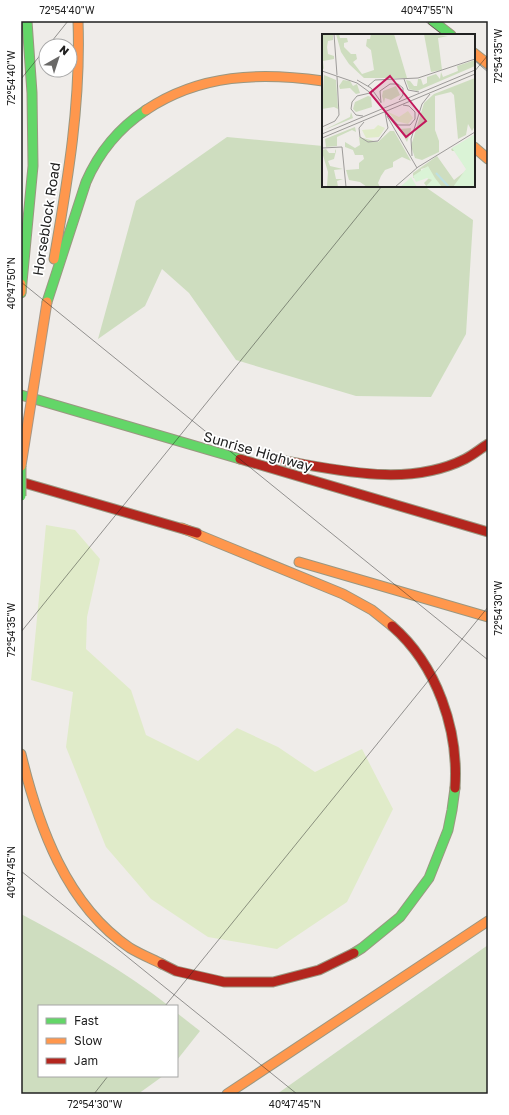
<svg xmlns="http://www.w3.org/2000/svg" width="509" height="1115" font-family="'Golos Text',sans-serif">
<rect width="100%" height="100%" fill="#efece9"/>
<polygon fill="#e0ebc9" points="46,525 75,530 100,559 87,617 86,649 131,690 146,735 198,761 237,728 278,747 315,772 362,749 393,809 347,902 277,949 208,937 151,899 106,847 66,747 73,692 31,680"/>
<g fill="#ceddbf">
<polygon points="227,137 323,146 323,186 424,186 473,220 466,334 431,397 356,396 236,360 189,293 162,269 145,306 98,339 136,201"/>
<path d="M21 914C72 941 123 970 169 1006H39V1076H163L138 1094H21Z"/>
<polygon points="488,945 488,1094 277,1094"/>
<polygon points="177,1013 200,1031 177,1060"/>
</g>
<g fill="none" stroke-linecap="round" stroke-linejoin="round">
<g stroke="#9a9780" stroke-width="11">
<g id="fast">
<polyline points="433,21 451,35"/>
<polyline points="21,293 33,166 32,93 27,21"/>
<path d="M47 302 86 182C99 152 119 128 146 110"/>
<polyline points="21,395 240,459"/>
<polyline points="354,953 362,948 400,917 429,878 448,830 452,810 455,788"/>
</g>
</g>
<g stroke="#9a9780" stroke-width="11">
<g id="slow">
<polyline points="474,53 488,64"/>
<path d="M146 110C200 74 260 72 323 81"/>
<polyline points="474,147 488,159"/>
<path d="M54 259C68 179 81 102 78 21"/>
<polyline points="21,284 21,292"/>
<polyline points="182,528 343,594 372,610 392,626"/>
<polyline points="299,562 488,617"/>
<path d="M21 754C38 825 66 905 130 948 140 954 152 959 162 964"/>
<polyline points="227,1094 488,921"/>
</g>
</g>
<g stroke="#9a9780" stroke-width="11">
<g id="jam">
<polyline points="240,459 488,532"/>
<path d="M285 461C343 471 409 487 465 459 473 455 480 449 488 444"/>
<polyline points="21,482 197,533"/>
<path d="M392 626C437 665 459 730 455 788"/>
<polyline points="162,964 176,971 224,982 273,982 319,970 354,953"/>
</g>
</g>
<use href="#fast" stroke="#63d668" stroke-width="9"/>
<use href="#slow" stroke="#ff974d" stroke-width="9"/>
<use href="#jam" stroke="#b3261e" stroke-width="9"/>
<g stroke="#a69685" stroke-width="11" stroke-linecap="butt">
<polyline id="fast-bridge" points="21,466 21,496"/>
</g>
<g stroke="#a69685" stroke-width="11" stroke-linecap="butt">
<polyline id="slow-bridge" points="21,466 47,302"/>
</g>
<use href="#fast-bridge" stroke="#63d668" stroke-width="9"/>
<use href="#slow-bridge" stroke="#ff974d" stroke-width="9"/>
</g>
<path fill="none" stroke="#212121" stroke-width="1" stroke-opacity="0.45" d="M425 21 443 35M48 46 68 21M474 60 488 72M474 72 488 55M21 79 46 48M21 282 488 660M21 632 382 186M21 871 297 1094M165 1006 488 607M94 1094 108 1076"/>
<g text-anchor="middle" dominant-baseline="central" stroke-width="3.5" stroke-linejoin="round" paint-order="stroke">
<g font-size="14" fill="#212121" stroke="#fff">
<text transform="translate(46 219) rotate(-81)">Horseblock Road</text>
<text transform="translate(258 451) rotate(16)">Sunrise Highway</text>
</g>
</g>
<g transform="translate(322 34)">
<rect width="153" height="153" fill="#efece9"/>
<path d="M86 77 91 84 86 90 74 87 66 78 77 83ZM56 91 63 94 57 103 44 104 40 96 52 95Z" fill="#e0ebc9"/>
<path d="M0 0H11V6L6 7 5 13 6 20 12 22V25L1 27 2 35 0 34ZM14 0H17L18 4H25L26 8 22 9V13L29 20H34L35 25 31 28 40 40 52 36 49 16 44 12 45 5H48L49 0H72L85 44H42L27 30 19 18ZM102 0 126 2 116 4 120 36 109 38ZM153 26V32L95 57 87 55 84 46 88 47 92 52H95L96 45H99L101 51 105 49V43L114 40 118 45 119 38 121 43 136 37 135 32ZM2 41 14 46 16 75 12 73 0 75ZM153 44V92L150 97 146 90 144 101 136 105 132 61 129 58 113 62V96L117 107V118L100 126 93 124 89 112 102 69 112 60ZM21 46 28 47 31 52 35 50 38 59 34 60 28 54 18 55 17 52ZM74 52 78 61 69 66 63 64 62 69 60 62 61 57ZM46 62 49 63 50 73 34 78 31 75 33 68ZM29 78 31 84 0 97 28 83ZM33 93 34 98 30 96 15 103V112L4 113 3 105ZM89 94V96L85 108 78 95ZM68 97H72L89 127 80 123 71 128V133L63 136 59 142 56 149 58 153H45L38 148 27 146 24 136 37 135V129L42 125 41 121H33L31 116 23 113V108L33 114 38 111 37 103 56 108ZM150 103 153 153H105L102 149 110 141 106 133 99 135V138L91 144V139L115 122 132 146 145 136 134 117H130L129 115ZM4 115 7 119H13V115L14 117 12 125 6 127 8 132 21 135 12 136 14 145H21L15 147 16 153 5 152 6 138 0 118V116Z" fill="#ceddbf"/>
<path d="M153 100V153H131L144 135 130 114ZM106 132 113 144 120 153H103L110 146 105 144 94 148 91 142ZM89 143 95 153H78L85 147Z" fill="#daf3d6"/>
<path fill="none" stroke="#bddfe1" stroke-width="2" d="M114 139 127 153"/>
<path fill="none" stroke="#9d9b99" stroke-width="1" d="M12 0 15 41M0 37 35 49 50 60M82 45 86 56 97 58M35 46 49 54 59 68M46 52 53 46 96 44 153 25M59 69 58 57 68 50H76L81 54V61L77 66M66 80 76 91H88L93 85V78L87 72 81 71M41 82 34 81 29 75 30 68 35 62 48 59 58 70M65 82 95 134M42 88 37 94 38 103 46 108 56 107 66 94 63 78M0 93 13 87 17 81 15 42M0 100 153 36M0 104 153 40M0 114 20 113 24 153M90 122 89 105 100 70 108 60M73 153 96 133 153 98"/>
<path fill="#c2185b" fill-opacity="0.15" stroke="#c2185b" stroke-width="2" d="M68 42 104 87 84 103 48 59Z"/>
<rect width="153" height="153" fill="none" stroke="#212121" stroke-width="2"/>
</g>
<rect width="509" height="1115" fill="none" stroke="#ffffff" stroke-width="44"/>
<rect x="38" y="1005" width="140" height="72" fill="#ffffff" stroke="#a6a6a6"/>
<rect x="46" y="1018" width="20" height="6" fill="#63d668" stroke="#a6a6a6"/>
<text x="74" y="1025" font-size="12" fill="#212121">Fast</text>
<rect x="46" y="1038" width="20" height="6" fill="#ff974d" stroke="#a6a6a6"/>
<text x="74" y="1045" font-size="12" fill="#212121">Slow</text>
<rect x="46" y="1058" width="20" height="6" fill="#b3261e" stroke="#a6a6a6"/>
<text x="74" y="1065" font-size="12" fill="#212121">Jam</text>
<g transform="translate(58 58) rotate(39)"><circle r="19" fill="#ffffff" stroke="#a6a6a6"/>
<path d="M0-3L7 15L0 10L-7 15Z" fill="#696867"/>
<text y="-6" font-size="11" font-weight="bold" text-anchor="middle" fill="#212121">N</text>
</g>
<rect x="22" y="22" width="465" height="1071" fill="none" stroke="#212121" stroke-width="1.5"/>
<g font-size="10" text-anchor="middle" fill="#212121">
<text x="67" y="14">72°54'40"W</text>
<text x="427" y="14">40°47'55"N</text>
<text transform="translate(498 56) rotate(-90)" y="4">72°54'35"W</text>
<text transform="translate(11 78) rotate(-90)" y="4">72°54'40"W</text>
<text transform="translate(11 283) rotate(-90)" y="4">40°47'50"N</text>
<text transform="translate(498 608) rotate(-90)" y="4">72°54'30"W</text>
<text transform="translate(11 630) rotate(-90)" y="4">72°54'35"W</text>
<text transform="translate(11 872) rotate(-90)" y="4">40°47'45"N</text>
<text x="95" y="1108">72°54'30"W</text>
<text x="295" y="1108">40°47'45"N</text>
</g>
</svg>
